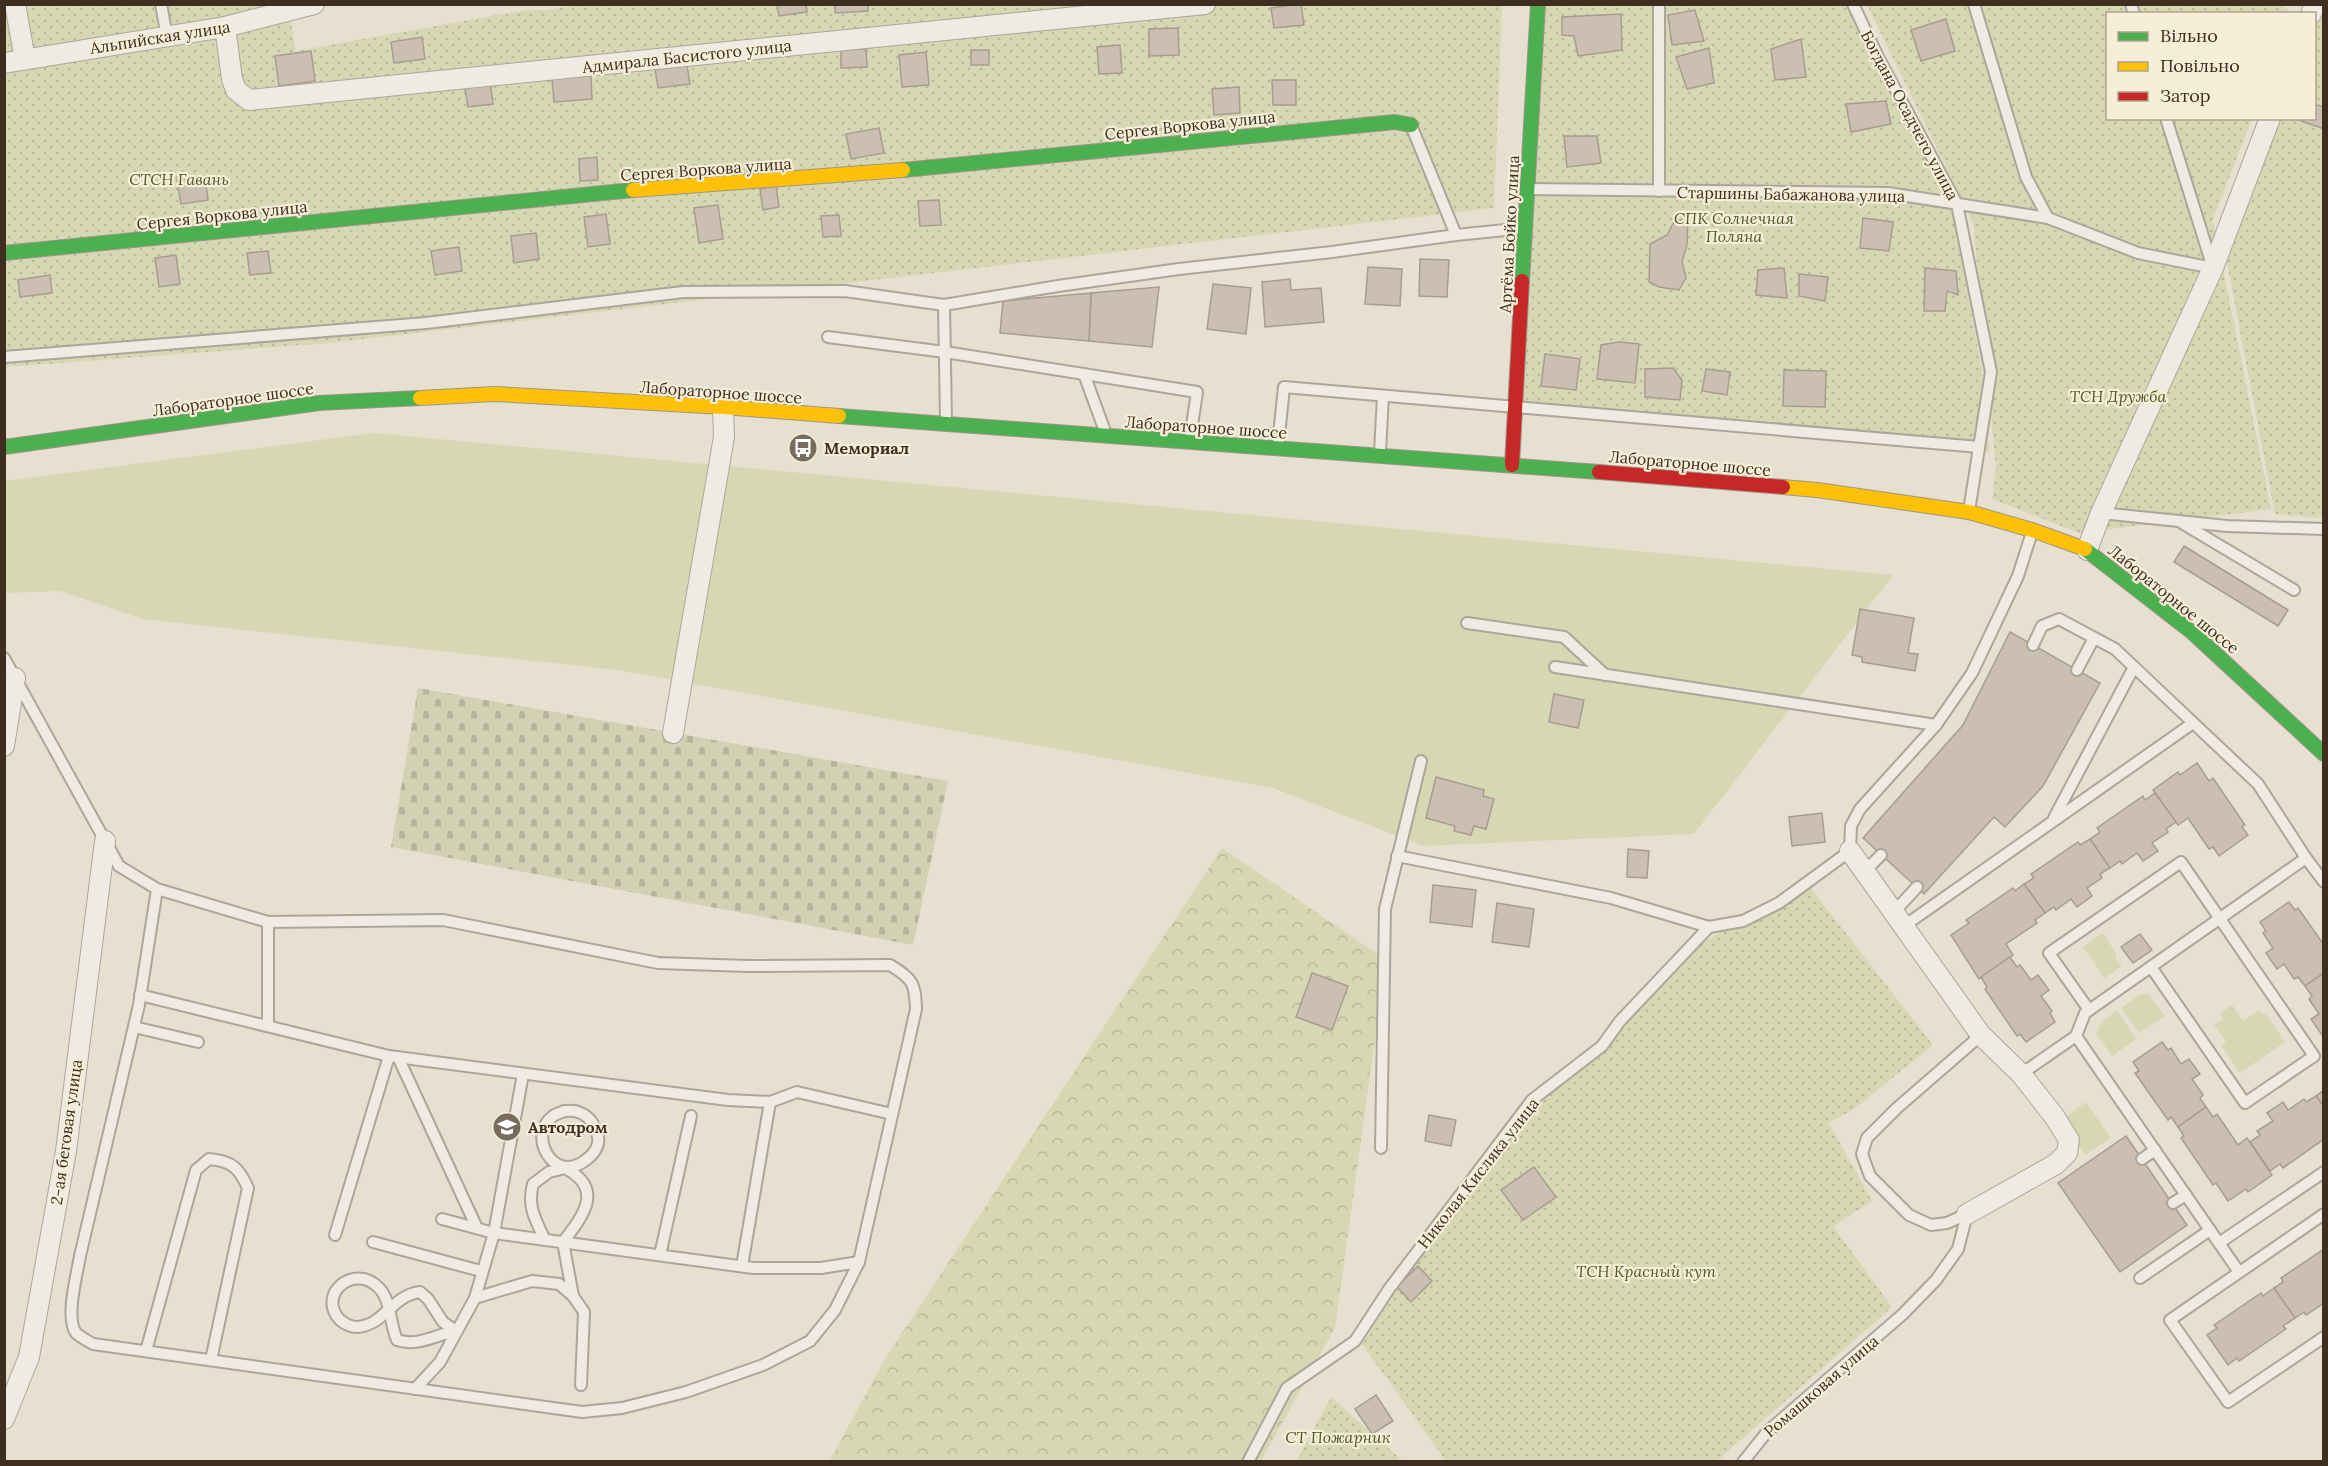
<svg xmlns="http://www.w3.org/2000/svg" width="2328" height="1466" font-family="Lora,serif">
<defs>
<pattern id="forest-crowns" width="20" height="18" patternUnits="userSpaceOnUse" patternTransform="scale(1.5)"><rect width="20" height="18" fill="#d6d7b3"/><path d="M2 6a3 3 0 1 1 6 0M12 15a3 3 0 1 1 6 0" fill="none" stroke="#b9b99a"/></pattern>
<pattern id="cemetery-stones" width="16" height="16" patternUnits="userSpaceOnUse" patternTransform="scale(1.5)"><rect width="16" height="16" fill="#d1d1b3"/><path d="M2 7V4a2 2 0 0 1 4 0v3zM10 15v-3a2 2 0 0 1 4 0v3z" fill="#b4b49a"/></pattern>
<pattern id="garden-dots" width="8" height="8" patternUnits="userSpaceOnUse" patternTransform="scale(1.5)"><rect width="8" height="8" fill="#d6d7b3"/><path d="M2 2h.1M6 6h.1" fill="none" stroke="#b9b99a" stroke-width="1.8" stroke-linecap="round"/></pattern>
</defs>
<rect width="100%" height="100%" fill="#e7e0d1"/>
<polygon fill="url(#forest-crowns)" points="1222,848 1386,960 1335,1328 1261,1461 829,1462 886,1357"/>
<polygon fill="url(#cemetery-stones)" points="418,688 948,781 913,945 391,847"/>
<g fill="#d6d7b3">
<polygon points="374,433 1893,575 1694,834 1423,846 1273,788 617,670 143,619 60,591 5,593 4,481"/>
<polygon points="2103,933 2117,955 2115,957 2122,966 2105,978 2083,947"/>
<polygon points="2141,994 2148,994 2165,1016 2139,1033 2121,1008"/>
<polygon points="2232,1005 2243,1021 2259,1010 2263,1015 2266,1014 2285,1042 2240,1073 2221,1045 2226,1042 2214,1025 2223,1019 2220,1013"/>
<path d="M2117 1011 2137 1039 2112 1056 2097 1035C2098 1022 2107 1017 2117 1011Z"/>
<polygon points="2086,1102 2111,1138 2085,1155 2061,1120"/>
</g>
<g fill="url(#garden-dots)">
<polygon points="583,4 1502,5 1494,208 330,343 5,367 5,5 288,5 296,51 526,10 549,10"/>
<polygon points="2280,4 2292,13 2108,14 2108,118 2252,119 2213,219 2271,509 2079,533 1992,499 1996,469 1973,222 1867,5"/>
<polygon points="1544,5 1849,5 1951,208 1982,369 1989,452 1522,413"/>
<polygon points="2323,5 2323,518 2275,514 2225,252 2277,119 2314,118 2315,22"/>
<polygon points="1806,882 1933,1045 1854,1109 1829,1123 1872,1201 1833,1226 1892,1307 1717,1461 1446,1461 1362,1344 1419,1256 1537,1100 1688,951"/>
<polygon points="1331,1397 1403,1461 1296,1462"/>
</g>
<g fill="#cbbfb2" stroke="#a89c90" stroke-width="1.5">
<polygon points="777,4 806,4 807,12 779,16"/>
<polygon points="835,4 868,4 868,11 835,13"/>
<polygon points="1301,4 1304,25 1274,28 1271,8"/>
<polygon points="1695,10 1704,41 1672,45 1668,15"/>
<polygon points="1621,14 1622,50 1578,56 1574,36 1562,35 1562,17"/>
<polygon points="1946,19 1955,51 1921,61 1911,30"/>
<polygon points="1178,28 1179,55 1149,56 1149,29"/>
<polygon points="422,37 425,59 394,63 391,42"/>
<polygon points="1801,39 1806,77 1775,80 1771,49"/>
<polygon points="1120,45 1122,73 1099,74 1097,47"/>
<polygon points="1709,48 1714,83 1687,89 1676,57"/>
<polygon points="866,49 867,67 841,68 841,50"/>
<rect x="971" y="50" width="18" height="15"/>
<polygon points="311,51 315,81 279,86 275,56"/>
<polygon points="926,52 929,85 902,87 899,55"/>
<polygon points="687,65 690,84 658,88 655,69"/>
<polygon points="591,76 592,99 554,102 552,79"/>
<polygon points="490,80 493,104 468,107 464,83"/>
<polygon points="1272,80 1296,80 1296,105 1273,105"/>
<polygon points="1239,87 1240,113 1214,115 1212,89"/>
<polygon points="1886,101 1891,124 1851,132 1846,104"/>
<polygon points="2314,104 2324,107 2324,129 2301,121 2302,118 2314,118"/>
<polygon points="879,128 884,153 851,159 846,134"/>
<polygon points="1564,136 1597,136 1601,163 1567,167"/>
<polygon points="597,157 598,180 580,181 579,159"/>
<polygon points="205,176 208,200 181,204 177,180"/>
<polygon points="776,186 779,207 763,210 760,189"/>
<polygon points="939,200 941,225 920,226 918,201"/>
<polygon points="718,205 723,239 699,243 694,208"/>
<polygon points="606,214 610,244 588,247 584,217"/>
<polygon points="839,215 841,236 823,237 821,216"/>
<polygon points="1863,218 1893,222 1889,251 1860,248"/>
<polygon points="1675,220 1688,220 1687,245 1682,262 1686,278 1679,290 1659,287 1649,282 1650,244 1667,235"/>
<polygon points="536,233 539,259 514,263 511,236"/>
<polygon points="459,247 462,271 435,275 431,251"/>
<polygon points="268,251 271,273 250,275 247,253"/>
<polygon points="176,255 180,284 159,287 155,258"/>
<polygon points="1420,259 1449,260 1447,297 1419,296"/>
<polygon points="1368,267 1402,269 1400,306 1365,304"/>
<polygon points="1784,268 1787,298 1756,295 1758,270"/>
<polygon points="1925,268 1956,271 1958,295 1947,291 1945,311 1924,311"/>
<polygon points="1799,274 1828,277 1825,301 1799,296"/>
<polygon points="50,275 52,293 20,297 18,280"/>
<polygon points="1290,279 1291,290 1321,288 1324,322 1265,327 1262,282"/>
<polygon points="1213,284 1251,288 1246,334 1207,329"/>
<polygon points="1159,287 1152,347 1089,341 1091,293"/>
<polygon points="1091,293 1089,341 1000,333 1003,301"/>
<polygon points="1619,342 1639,344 1635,383 1597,379 1601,345"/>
<polygon points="1545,354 1580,359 1576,390 1541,386"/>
<polygon points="1673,368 1682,380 1680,400 1645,397 1645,369"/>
<polygon points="1706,369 1730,372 1727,395 1702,391"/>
<polygon points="1784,370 1826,371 1825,407 1783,406"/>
<polygon points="2184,546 2288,610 2278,626 2174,562"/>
<polygon points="1860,609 1914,618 1908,653 1918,654 1915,671 1862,662 1862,657 1852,655"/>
<polygon points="2010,632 2100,683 2043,786 2005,827 1994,817 1924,894 1863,838 1963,725"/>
<polygon points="1554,694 1584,700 1578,728 1549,722"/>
<polygon points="2197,763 2209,781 2213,778 2245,825 2242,827 2248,835 2219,856 2213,847 2209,849 2188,818 2178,825 2153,790 2178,772 2180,775"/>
<polygon points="1436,777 1484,790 1483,796 1494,799 1486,829 1474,826 1471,835 1454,831 1455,826 1426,818"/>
<polygon points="2155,793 2176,822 2166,829 2168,832 2152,843 2158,851 2143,861 2137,853 2122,864 2120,861 2110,868 2090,839 2100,832 2097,828 2143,796 2145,800"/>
<polygon points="1822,813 1825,842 1792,846 1789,817"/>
<polygon points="2090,839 2110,868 2100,874 2102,878 2087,888 2092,896 2077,907 2071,899 2056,910 2054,907 2045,913 2024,884 2034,878 2031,874 2078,842 2080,845"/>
<polygon points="1628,849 1649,851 1647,878 1627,877"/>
<polygon points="2024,884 2045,913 2035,920 2037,923 2006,944 2013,955 1979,979 1951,935 1969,923 1966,920 2013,888 2015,891"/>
<polygon points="1433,885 1476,890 1472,927 1430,922"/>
<polygon points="2289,902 2295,910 2298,908 2324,945 2324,973 2305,986 2298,977 2294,979 2284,964 2277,969 2266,953 2273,948 2263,933 2266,931 2260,922"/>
<polygon points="1497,903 1534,909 1529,947 1492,942"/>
<polygon points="2140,934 2152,950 2133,963 2121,947"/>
<polygon points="2010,957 2017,967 2020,965 2031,980 2038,975 2049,990 2041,996 2052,1011 2050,1013 2055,1022 2026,1042 2020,1034 2017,1036 1985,989 1987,987 1981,977"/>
<polygon points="1312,973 1348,986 1332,1030 1296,1017"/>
<polygon points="2324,973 2324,1034 2322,1035 2311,1019 2319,1014 2309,999 2312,996 2305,986"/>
<polygon points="2162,1042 2168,1050 2171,1048 2181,1064 2189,1059 2200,1074 2192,1079 2203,1095 2200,1098 2206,1107 2178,1127 2171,1117 2168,1120 2135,1073 2139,1071 2133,1062"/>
<polygon points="2324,1090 2324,1107 2316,1096"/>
<polygon points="2316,1096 2324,1107 2324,1139 2283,1168 2280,1164 2270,1171 2250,1142 2260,1135 2257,1131 2273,1121 2267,1113 2283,1102 2288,1110 2304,1099 2306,1102"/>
<polygon points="2206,1107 2213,1117 2217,1114 2238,1145 2247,1138 2272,1175 2248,1192 2246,1189 2228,1201 2216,1183 2213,1185 2181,1138 2184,1136 2178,1127"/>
<polygon points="1429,1115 1456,1120 1451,1146 1425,1141"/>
<polygon points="2126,1136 2187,1225 2120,1272 2058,1183"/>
<polygon points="1534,1167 1556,1197 1523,1220 1501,1190"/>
<polygon points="2324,1249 2324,1303 2306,1315 2304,1312 2295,1318 2274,1288 2283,1282 2281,1278"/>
<polygon points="1418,1266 1432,1281 1411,1302 1397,1287"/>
<polygon points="2274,1288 2295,1318 2283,1326 2286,1329 2239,1361 2237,1358 2228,1365 2207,1335 2217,1328 2214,1325 2261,1293 2263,1296"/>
<polygon points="1376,1395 1393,1421 1372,1434 1355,1409"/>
</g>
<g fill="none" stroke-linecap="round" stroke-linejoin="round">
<g stroke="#ada599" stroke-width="14">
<g id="lane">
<polyline points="161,4 167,37"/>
<polyline points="1659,4 1659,191"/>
<polyline points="1853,4 1878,57 1957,204 1991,372 1969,511"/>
<polyline points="1974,4 2026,177 2048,218"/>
<polyline points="2131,4 2134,14"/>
<polyline points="1411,125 1456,235 1525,228"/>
<polyline points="1528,189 1888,193 2048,218 2138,253 2213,268 2166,118"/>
<polyline points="944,305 946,422"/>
<polyline points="828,337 945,352 1197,392 1190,439"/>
<polyline points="4,357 426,323 683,292 845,291 944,305 1058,286 1179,269 1332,252 1456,235"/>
<polyline points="1084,374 1106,434"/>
<polyline points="1278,445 1284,387 1979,447"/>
<polyline points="1380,452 1383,396"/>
<polyline points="2101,513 2227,526 2324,529"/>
<polyline points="2182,523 2294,590"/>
<polyline points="1467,623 1564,637 1605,675"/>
<polyline points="2033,645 2042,626 2059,619 2115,649 2258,784 2306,858"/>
<path d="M4 658 119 866 157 889 268 922 443 920 658 963 748 966 890 965C913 979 915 983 916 1009L859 1262 835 1310 810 1341 763 1365 686 1392 622 1408 582 1412 93 1344C88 1341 80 1337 76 1333 65 1318 77 1274 80 1256L139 1005 157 889"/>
<polyline points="1555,667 1936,725"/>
<polyline points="2077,670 2094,638"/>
<polyline points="2054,818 2134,667"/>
<polyline points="1397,856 1611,898 1709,927"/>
<polyline points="1865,871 1881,855"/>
<polyline points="1894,912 1917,887"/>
<polyline points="1904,926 2193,723"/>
<polyline points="140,995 389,1056 728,1100 770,1102 797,1092 892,1114"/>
<polyline points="2089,1010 2049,953 2181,862 2314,1056 2245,1103 2151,967"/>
<polyline points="268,1026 268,922"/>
<polyline points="134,1027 198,1042"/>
<polyline points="2076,1036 2085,1013 2306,858 2324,882"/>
<polyline points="398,1057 477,1228"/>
<polyline points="2021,1074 2076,1036 2239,1272"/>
<path d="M564 1111C568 1111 574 1110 578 1112 592 1116 603 1136 596 1149 593 1155 589 1158 583 1162 552 1182 528 1135 552 1117 555 1114 560 1113 564 1111Z"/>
<polyline points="1381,1148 1385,909 1421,761"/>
<polyline points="2142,1159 2155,1150"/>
<polyline points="2173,1203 2186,1195"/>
<polyline points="1967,1214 1947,1223 1931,1225 1909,1215 1870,1176 1862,1154 1867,1138 1897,1108 1981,1035"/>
<polyline points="2324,1214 2170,1320 2228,1402 2324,1337"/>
<polyline points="442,1219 494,1233 753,1268 821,1268 859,1262"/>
<polyline points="335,1235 389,1056"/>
<path d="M545 1240C535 1219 527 1206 533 1184L549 1172 565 1168C605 1189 583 1216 563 1242L573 1296"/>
<polyline points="373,1242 481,1271"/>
<polyline points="2219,1243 2324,1172"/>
<polyline points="660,1255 691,1116"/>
<polyline points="742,1266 770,1102"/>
<polyline points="2140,1278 2210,1230"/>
<polyline points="475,1298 532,1281 559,1284 573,1296 584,1312 581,1385"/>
<path d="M456 1331 443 1322 428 1299 420 1292C391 1296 385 1325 357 1327 351 1327 345 1324 340 1320 316 1295 354 1262 379 1288 391 1300 390 1325 397 1340 418 1347 435 1335 456 1331"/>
<path d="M146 1351 196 1170 209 1159C232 1161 239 1168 248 1188L211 1360"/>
<polyline points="415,1389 440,1362 475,1298 494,1233 523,1074"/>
<polyline points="1248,1462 1287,1388 1355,1341 1389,1289 1532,1100 1602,1046 1620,1021 1709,927 1743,921 1779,903 1850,851 1851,826 1860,809 1936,725 1972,673 2018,576 2032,532"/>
<polyline points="1743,1462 1767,1432 1903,1314 1936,1280 1958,1249 1967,1214"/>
</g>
</g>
<g stroke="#ada599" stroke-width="22">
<g id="street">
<polyline points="15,4 25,59"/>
<polyline points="2311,14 2315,4"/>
<polyline points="225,27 232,79 236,90 249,100 1205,4"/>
<polyline points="4,63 225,27 314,4"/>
<polyline points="2087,550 2101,513 2213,268 2270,118"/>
<polyline points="673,733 724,437 723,407"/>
<polyline points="4,746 15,678"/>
<polyline points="1850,851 1981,1035 2021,1074 2054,1116 2069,1140 2067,1153 2056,1164 1967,1214"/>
<polyline points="4,1419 29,1357 66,1151 105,841"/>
</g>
</g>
<g stroke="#9c958a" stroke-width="16">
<g id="fast">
<polyline points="903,170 1395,122 1411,125"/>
<polyline points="4,253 633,190"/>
<polyline points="1522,281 1538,4"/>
<polyline points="839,416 1599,472"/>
<polyline points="4,447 319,403 420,398"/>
<polyline points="2085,549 2193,633 2324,754"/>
</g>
</g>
<g stroke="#9c958a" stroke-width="16">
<g id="slow">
<polyline points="633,190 903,170"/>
<polyline points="420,398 495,394 723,407 839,416"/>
<polyline points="1783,487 1817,490 1969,512 2032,530 2085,549"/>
</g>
</g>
<g stroke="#9c958a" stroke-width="16">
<g id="jam">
<polyline points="1512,465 1522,281"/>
<polyline points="1599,472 1783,487"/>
</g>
</g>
<use href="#lane" stroke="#efebe3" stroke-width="10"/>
<use href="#street" stroke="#efebe3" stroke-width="20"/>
<use href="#fast" stroke="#4caf50" stroke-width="14"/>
<use href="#slow" stroke="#ffc107" stroke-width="14"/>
<use href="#jam" stroke="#c62828" stroke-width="14"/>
</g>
<defs>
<g id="bus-disc" transform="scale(1.5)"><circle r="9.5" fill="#786c5e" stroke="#f7eed8"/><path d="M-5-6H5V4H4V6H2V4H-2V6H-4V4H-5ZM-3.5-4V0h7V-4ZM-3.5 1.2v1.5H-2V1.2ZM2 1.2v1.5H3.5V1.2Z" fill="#fff"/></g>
<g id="university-disc" transform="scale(1.5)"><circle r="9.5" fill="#786c5e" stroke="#f7eed8"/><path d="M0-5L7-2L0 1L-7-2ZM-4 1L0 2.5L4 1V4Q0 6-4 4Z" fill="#fff"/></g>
</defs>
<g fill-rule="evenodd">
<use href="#bus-disc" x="803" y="448"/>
<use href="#university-disc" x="507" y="1127"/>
</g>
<g text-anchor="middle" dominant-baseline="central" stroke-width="4.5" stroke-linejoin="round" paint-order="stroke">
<g font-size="16" fill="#3d2e20" stroke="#f7eed8">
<text transform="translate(160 37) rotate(-9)">Альпийская улица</text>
<text transform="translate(687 56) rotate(-6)">Адмирала Басистого улица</text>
<text transform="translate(1910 115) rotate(62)">Богдана Осадчего улица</text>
<text transform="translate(1190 125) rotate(-6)">Сергея Воркова улица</text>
<text transform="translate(706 169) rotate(-4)">Сергея Воркова улица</text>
<text transform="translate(1791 194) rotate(1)">Старшины Бабажанова улица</text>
<text transform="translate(222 215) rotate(-6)">Сергея Воркова улица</text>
<text transform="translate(1509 234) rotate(-87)">Артёма Бойко улица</text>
<text transform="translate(721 392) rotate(4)">Лабораторное шоссе</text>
<text transform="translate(233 399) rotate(-8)">Лабораторное шоссе</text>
<text transform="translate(1206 427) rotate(4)">Лабораторное шоссе</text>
<text transform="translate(1690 463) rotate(5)">Лабораторное шоссе</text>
<text transform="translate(2174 599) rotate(39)">Лабораторное шоссе</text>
<text transform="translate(66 1132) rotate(-82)">2-ая беговая улица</text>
<text transform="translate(1478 1173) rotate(-52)">Николая Кисляка улица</text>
<text transform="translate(1821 1386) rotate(-41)">Ромашковая улица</text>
</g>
<g font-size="16" font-style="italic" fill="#4d5a26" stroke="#f7eed8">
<text x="179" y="179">СТСН Гавань</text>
<text x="1734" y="218">СПК Солнечная<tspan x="1734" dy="18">Поляна</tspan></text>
<text x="2118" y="396">ТСН Дружба</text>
<text x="1646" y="1271">ТСН Красный кут</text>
<text x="1338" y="1437">СТ Пожарник</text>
</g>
<g font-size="16" font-weight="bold" fill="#3d2e20" stroke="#f7eed8" text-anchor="start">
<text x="824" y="448">Мемориал</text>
<text x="528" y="1127">Автодром</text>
</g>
</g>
<rect width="2328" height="1466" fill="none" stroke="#3d2e20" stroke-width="12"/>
<rect x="2106" y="12" width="210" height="108" fill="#f7eed8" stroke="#ada18e" stroke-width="1.5"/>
<rect x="2118" y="32" width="30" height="9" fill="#4caf50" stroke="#ada18e" stroke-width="1.5"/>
<text x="2160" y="42" font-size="18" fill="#3d2e20">Вільно</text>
<rect x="2118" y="62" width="30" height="9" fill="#ffc107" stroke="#ada18e" stroke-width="1.5"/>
<text x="2160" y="72" font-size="18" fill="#3d2e20">Повільно</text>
<rect x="2118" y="92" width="30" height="9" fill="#c62828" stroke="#ada18e" stroke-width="1.5"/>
<text x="2160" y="102" font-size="18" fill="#3d2e20">Затор</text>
</svg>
